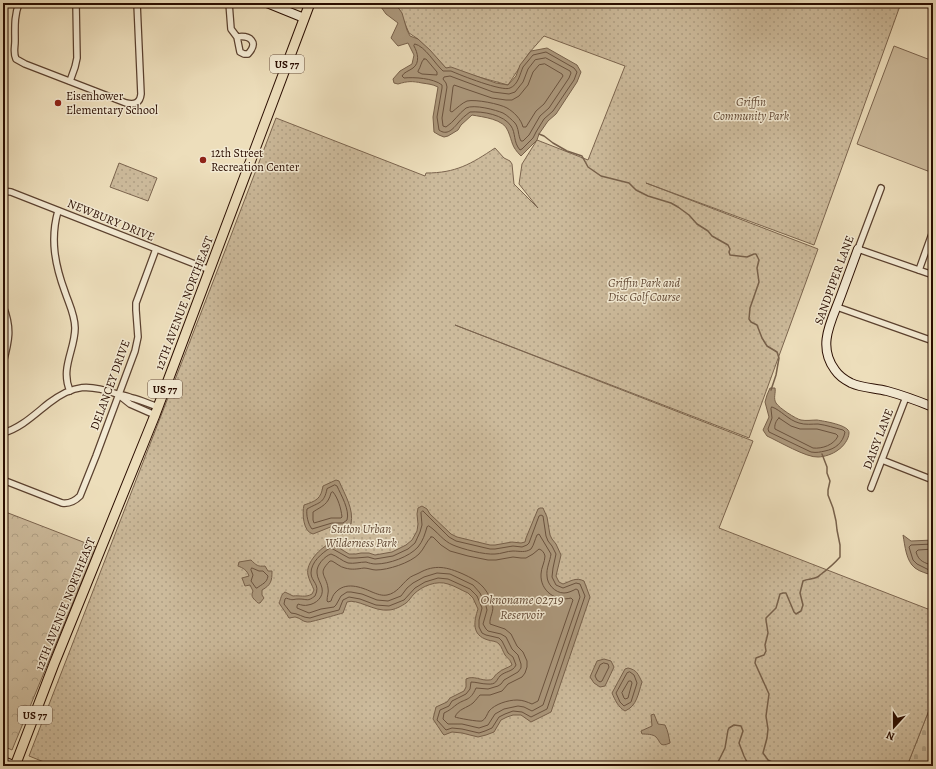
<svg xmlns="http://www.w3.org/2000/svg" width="936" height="769" font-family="Alegreya,serif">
<defs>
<pattern id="forest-crowns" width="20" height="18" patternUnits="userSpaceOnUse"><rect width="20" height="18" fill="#ccba9b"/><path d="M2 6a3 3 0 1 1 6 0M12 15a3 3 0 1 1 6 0" fill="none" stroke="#af9f84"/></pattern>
<pattern id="cemetery-stones" width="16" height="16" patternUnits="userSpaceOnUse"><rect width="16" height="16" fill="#ccba9b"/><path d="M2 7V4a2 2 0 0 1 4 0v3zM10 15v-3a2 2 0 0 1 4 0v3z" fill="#af9f84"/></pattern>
<pattern id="park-dots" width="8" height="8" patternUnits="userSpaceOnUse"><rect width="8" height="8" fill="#ccba9b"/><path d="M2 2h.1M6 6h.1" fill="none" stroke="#af9f84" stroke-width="1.8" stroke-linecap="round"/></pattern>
</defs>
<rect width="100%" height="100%" fill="#eddebb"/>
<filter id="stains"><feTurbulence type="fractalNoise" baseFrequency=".005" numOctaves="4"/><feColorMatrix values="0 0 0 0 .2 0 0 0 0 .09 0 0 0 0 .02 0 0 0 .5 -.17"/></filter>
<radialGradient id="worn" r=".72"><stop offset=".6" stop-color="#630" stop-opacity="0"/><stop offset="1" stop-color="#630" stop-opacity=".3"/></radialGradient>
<polygon fill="#ccba9b" stroke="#7b644e" points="894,46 933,61 933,173 857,144"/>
<polygon fill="url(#forest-crowns)" stroke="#7b644e" points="3,511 96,547 12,750 3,746"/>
<polygon fill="url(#cemetery-stones)" stroke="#7b644e" points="933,700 933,766 907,766"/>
<g fill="url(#park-dots)" stroke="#7b644e">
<path d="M396 3H901L814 245 646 183 818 249 749 438 455 325 753 441 719 528 933 611V700L907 766H54L29 756 230 238 276 118 425 176 426 173C456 173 471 164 495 148L504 158 510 161 512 164 514 184 538 208 519 184 522 164 537 140 588 160 625 66 544 36 529 53 508 85 446 68 418 39 409 33Z"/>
<polygon points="119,163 157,178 148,201 110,187"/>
</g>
<g fill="#ab977b" stroke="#77604a">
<path d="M385 3H395L402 13 407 30 410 36 418 39 430 50 446 68 451 67 496 83 508 85 516 76 520 65 531 51 547 48 577 65 581 72 577 82 556 114 548 121 539 134 537 140 521 156C511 146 513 143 508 131 504 119 483 117 472 115L461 125 458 130 448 136 444 137 439 135 434 132 433 117 438 87C432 84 428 84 422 83 412 81 408 81 398 84L394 83 393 79 400 71 412 64 414 55 408 43 398 46 391 38 398 23 386 14 381 7Z"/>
<path d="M770 388H775C776 393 773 398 776 403 779 408 796 419 801 420 806 421 812 420 817 420 823 421 850 425 849 433 849 439 843 447 838 450 833 454 824 457 818 457 807 458 778 441 767 436L763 430 769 417 765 402 767 395Z"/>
<path d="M336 480 339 481C345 495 354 509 351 524L343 527 333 526 313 534C303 532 302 513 304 505 316 501 321 499 323 486Z"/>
<path d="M422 506 427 509 430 514 451 534 457 537 490 545H495L512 542 521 543 525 542 526 538 538 509 540 508H543L547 517 550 535 552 539 556 544 561 555 556 576 559 582 563 584C571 581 576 577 584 581L590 597 551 712 531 722 521 715H513L507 717 501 720 494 732 486 735 478 737 462 733 452 732 444 735 443 734 433 719 436 707 447 702 450 698 464 691 466 687V679C474 675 481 681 489 680 494 680 494 675 498 673 502 669 508 668 512 665 510 659 509 660 505 655 503 652 502 647 499 644 497 641 491 641 488 640 471 635 474 621 478 609L473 598 468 593C461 590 455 586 448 584 437 580 422 586 414 594 411 597 409 601 406 603 402 606 394 610 389 610 374 612 357 598 347 602L343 613C339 614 309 623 307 622 303 622 299 617 295 617 293 617 291 618 289 618 286 613 283 609 279 603 281 599 281 594 285 592L293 596C300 595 305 598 312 594L314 590C312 585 309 580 308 575 305 563 321 547 331 543L349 554H356L361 553H369L375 555 392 552 406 545 412 540 417 531 418 524 417 514 418 508Z"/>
<path d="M903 535 911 541 933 540V576C927 573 920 572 915 568 906 561 905 546 903 535Z"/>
<path d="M251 560C256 565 258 567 265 566L268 571H272C272 581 271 585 262 590V595L264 598 260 603H258C254 599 250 597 253 591L250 585 245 586 242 578 249 576C247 570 243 568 238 566L239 562Z"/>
<polygon points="604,659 611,661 614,667 605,686 600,687 594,683 590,677 597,661"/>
<path d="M628 668C637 670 638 674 642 682 638 694 637 706 625 711 618 707 615 700 612 693L625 669Z"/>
<path d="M654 714 658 724 665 725C668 731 669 737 670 743 659 748 661 742 656 737 653 734 646 734 642 734L641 731 652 726 651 715Z"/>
</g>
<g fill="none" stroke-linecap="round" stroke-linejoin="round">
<g stroke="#6a523e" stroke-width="1">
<path d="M415 44C425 46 435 64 443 71H451C460 75 503 92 510 88 518 85 520 74 523 67 526 63 530 59 533 55L546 52 574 68 577 72 574 80 553 111 544 119 536 132 533 138 522 149 520 150C513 142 516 133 511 126 504 115 483 111 470 112 466 115 461 119 458 123 453 129 447 136 439 130L437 117 442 88V85C433 78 414 77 404 78L402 76C404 72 409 71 413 68 420 63 418 53 414 46Z"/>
<path d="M546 58 570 71 571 73 569 78 549 108 540 116 529 135 523 141H521C518 136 519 128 515 123 512 120 507 115 503 113 496 110 474 104 466 108 458 114 454 122 446 127L443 126 442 118 447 87 446 83 443 79 444 77 450 76 493 92 509 94 515 92 523 82 528 69 535 60Z"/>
<path d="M424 59H426L437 72V75L422 74 418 72V71C421 67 421 61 424 59Z"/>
<path d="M545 64 562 74 563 76 544 104 536 111 526 127H523C521 119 514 112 507 108 500 104 476 99 467 101 462 103 457 108 452 112L450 111 453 87 454 85 492 98 506 100H512L519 96 528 85 533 72 539 65Z"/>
<path d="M772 407C781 410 788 420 799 423 805 425 812 424 818 424 826 425 835 428 843 430L845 432C843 443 835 449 825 451 820 452 817 453 811 452L769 432 768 429 772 418 771 409Z"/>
<path d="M779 418 791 426 800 429H817L836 434 838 436C834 445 822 449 813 448L775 429C774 426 776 420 779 418Z"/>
<path d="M335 485 337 486C341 495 350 510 347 520L343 523H332L312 529C308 524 306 515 307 509 319 502 324 504 327 489Z"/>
<path d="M333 492C338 498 341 508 342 517L341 518H331L314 523 313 520V512C322 506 328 505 331 493Z"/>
<path d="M423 511 449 537 456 541 490 549H495L513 546 522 547 527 545 529 543 539 516 541 515 543 516 546 536 548 541 552 546 556 554 553 568 552 577 556 585 563 588 576 583 580 584 585 596 547 709 531 717 522 712 513 711 505 714 499 717 492 728 485 731 479 733 462 729 452 728 446 730 437 720 440 710 449 706 452 701 466 694 470 689 471 682C476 682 482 684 487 684 497 685 496 680 500 676 505 671 513 672 516 665L513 657 508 653 502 641 499 638 486 635 482 633 479 627V620L482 608 477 596 470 589 448 579 438 578 425 582 415 588 404 600 389 606 376 605 360 599 349 597 343 600 339 610 323 614 310 618C303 618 298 613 291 613L284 604 285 599 286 598C294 601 292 599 299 599 308 599 307 602 315 596 321 584 311 582 311 573 311 562 322 553 330 548H331L349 558H356L368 557 375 559 393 556 408 549 415 543 420 532 422 525 421 513Z"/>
<path d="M429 526C438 532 443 541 453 545 462 549 485 555 495 554 501 554 507 551 513 551 520 551 525 553 531 549 534 545 535 539 537 535L539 534 551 554C550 561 546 569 547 576 547 584 555 593 564 593 568 593 572 591 576 589L578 590 580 597 543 705 532 711 524 707 518 706 504 709 495 714 488 725 479 728 462 724H448L443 719 444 713C450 710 451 709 456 705 465 698 470 702 476 688L488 689 498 686 501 684 504 680 518 672 521 668V664L518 655 512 649 506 637 501 634 488 631 486 629 483 624 487 610 486 606 480 593 473 585 450 574 437 573 424 577 413 583 407 588 401 596 388 601 377 600 362 594 351 592H347L341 596 336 605 334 607 321 609 309 613 297 608V606L298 604C301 605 305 606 308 605 316 604 324 597 322 588 321 583 317 578 317 573 316 565 325 556 331 554 337 556 342 561 348 563 354 564 360 562 366 562 369 563 372 564 376 564 389 564 409 557 418 547 423 541 425 534 427 527Z"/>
<path d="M431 537H433L441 545 450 551 468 556 488 560H496L513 557 521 558H526L533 554 539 549C542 550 544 552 545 556 545 562 541 568 541 574 540 591 556 602 571 598L573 600 538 701 532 704C527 702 523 700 517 700 508 700 495 704 489 711 487 714 486 719 482 721 479 722 457 718 455 717 458 709 467 708 473 703 476 700 478 697 480 695H490L502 691 508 684 522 677 525 673 527 667V661L523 652 517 646 511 634 505 629 490 624C489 617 495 611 492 603 486 586 478 581 463 574 447 567 435 564 419 573 415 575 411 576 408 579 401 585 397 593 387 595 382 596 377 594 372 592 361 587 345 581 335 593 333 595 332 598 331 601L328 602 327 601C327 596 329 592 328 588 326 574 317 574 330 561H332C336 563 340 567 345 568 352 570 357 569 364 568 368 568 372 570 376 570 388 570 410 563 419 554 424 549 426 542 431 537Z"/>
<polyline points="933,544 911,545 909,547 913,560 917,564 933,572"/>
<path d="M933 549 918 550 916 552C919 562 924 562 933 566"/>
<path d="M252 568 259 571H263L268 576C267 583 262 584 257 588H256L251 581 253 575 251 570Z"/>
<polygon points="604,663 608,664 609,667 602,681 600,682 597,680 595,676 600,665"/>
<polygon points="630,672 634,675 637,683 631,702 624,706 620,702 616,693 627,673"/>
<polygon points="629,681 631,681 632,683 628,698 625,699 624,698 622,693"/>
</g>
<g stroke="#77604a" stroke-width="1.5">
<polyline points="539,134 544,136 553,143 567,151 582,156 588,167 601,176 629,183 636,190 648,196 671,203 678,207 689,215 697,224 708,231 712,236 728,245 730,249 729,252 730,255 747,257 754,254 756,254 759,260 757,268 759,282 750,308 749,319 751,322 757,325 762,338 767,346 777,352 779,358 776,375 771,390"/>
<polyline points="720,766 718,762 725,748 728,730 729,728 734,725 741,726 743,731 739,743 744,756 749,766"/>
<path d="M776 766 774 763 768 760 763 753 767 738 768 729 766 716 769 694 755 663 756 658 764 655 766 651 765 645 768 633 766 620V618L776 608 780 594 783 593H786L794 612 796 614 801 611 803 605 800 593 803 581C809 578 816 580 820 575 828 569 834 564 840 557V545L837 530 836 521 833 508 828 495V490L830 481 827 473V467L822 454"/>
</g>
<g stroke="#5b412f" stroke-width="8">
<g id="street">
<path d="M19 3C14 17 15 27 15 41 15 48 13 53 16 59L25 64 126 103C135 105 140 103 141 94L137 3"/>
<polyline points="55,3 90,3"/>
<path d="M229 3 231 29 237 37 240 52 244 54H248C259 42 250 35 237 37"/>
<polyline points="70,81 75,67 77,58 76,3"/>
<polyline points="881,188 858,249 933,275"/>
<polyline points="3,191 11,192 210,270"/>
<path d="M58 211C50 239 55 265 65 292 69 304 75 315 75 328 75 350 60 368 70 391"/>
<polyline points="919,270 933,231"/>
<path d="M3 306C12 328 9 341 3 363"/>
<polyline points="837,307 933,341"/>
<polyline points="120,396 130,404 155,415"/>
<path d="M3 433C21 428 35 414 49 403 74 384 89 384 117 394 122 395 127 396 132 398 141 400 149 404 158 407"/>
<polyline points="882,460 933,480"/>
<path d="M3 480 62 503C69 504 74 502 80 496L96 456 135 351 138 337 136 310V303L156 249"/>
<polyline points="871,488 906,397"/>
</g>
</g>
<g stroke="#2a0d00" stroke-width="10">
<g id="secondary">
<polyline points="267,3 304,18"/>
<path d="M858 249C852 265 846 282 840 298 831 322 817 346 835 370 839 376 845 380 851 383 862 388 875 388 887 391 902 395 918 401 933 407"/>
<polyline points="3,761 16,766"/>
</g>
</g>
<g stroke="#2a0d00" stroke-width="11">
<polyline id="primary" points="15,766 54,664 155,415 310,3"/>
</g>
<use href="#street" stroke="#f3ead3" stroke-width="5.5"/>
<use href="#secondary" stroke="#f3ead3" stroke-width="8"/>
<use href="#primary" stroke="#eddebb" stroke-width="9"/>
</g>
<g fill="#8f2418" stroke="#f3ead3" stroke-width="1.5">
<circle cx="58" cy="103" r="4"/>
<circle cx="203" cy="160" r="4"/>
</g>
<g text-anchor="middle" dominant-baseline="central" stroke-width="3" stroke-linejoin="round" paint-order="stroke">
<g fill="#f3ead3" stroke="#664f3f" stroke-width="1">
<rect x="270" y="55" width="34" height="18" rx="3"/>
<rect x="148" y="380" width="34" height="18" rx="3"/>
<rect x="18" y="706" width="34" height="18" rx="3"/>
</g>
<g font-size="11" font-weight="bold" fill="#2a0d00">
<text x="287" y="64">US 77</text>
<text x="165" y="389">US 77</text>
<text x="35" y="715">US 77</text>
</g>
<g font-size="12" fill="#2a0d00" stroke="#f3ead3" text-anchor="start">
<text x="66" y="96">Eisenhower<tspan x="66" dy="14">Elementary School</tspan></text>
<text x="211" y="153">12th Street<tspan x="211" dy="14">Recreation Center</tspan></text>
</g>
<g font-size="12" font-style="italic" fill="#634a36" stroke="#f3ead3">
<text x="751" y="102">Griffin<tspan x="751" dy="14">Community Park</tspan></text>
<text x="644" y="283">Griffin Park and<tspan x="644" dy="14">Disc Golf Course</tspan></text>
<text x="361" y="529">Sutton Urban<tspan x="361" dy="14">Wilderness Park</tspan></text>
</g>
<g font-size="12" fill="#2a0d00" stroke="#f3ead3">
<text transform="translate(111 220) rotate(22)">NEWBURY DRIVE</text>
<text transform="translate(834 280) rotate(-70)">SANDPIPER LANE</text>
<text transform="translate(184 303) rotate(-69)">12TH AVENUE NORTHEAST</text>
<text transform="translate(110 385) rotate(-70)">DELANCEY DRIVE</text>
<text transform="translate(878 439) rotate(-69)">DAISY LANE</text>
<text transform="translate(65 604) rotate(-68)">12TH AVENUE NORTHEAST</text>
</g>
<g font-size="13" font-style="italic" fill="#644b37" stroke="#f3ead3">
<text x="522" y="599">Oknoname 02719<tspan x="522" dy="15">Reservoir</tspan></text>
</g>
</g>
<rect width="936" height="769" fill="none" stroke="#eddebb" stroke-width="16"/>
<rect x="4" y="4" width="928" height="761" fill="none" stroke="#2a0d00" stroke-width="2"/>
<rect x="8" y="8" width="920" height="753" fill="none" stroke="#2a0d00"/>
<g transform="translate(894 727) rotate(201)" stroke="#f3ead3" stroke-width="3" paint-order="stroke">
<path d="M0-3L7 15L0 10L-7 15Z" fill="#2a0d00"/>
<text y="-6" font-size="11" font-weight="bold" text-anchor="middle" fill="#2a0d00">N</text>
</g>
<rect width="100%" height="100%" filter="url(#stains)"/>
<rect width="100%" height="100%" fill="url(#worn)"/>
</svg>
